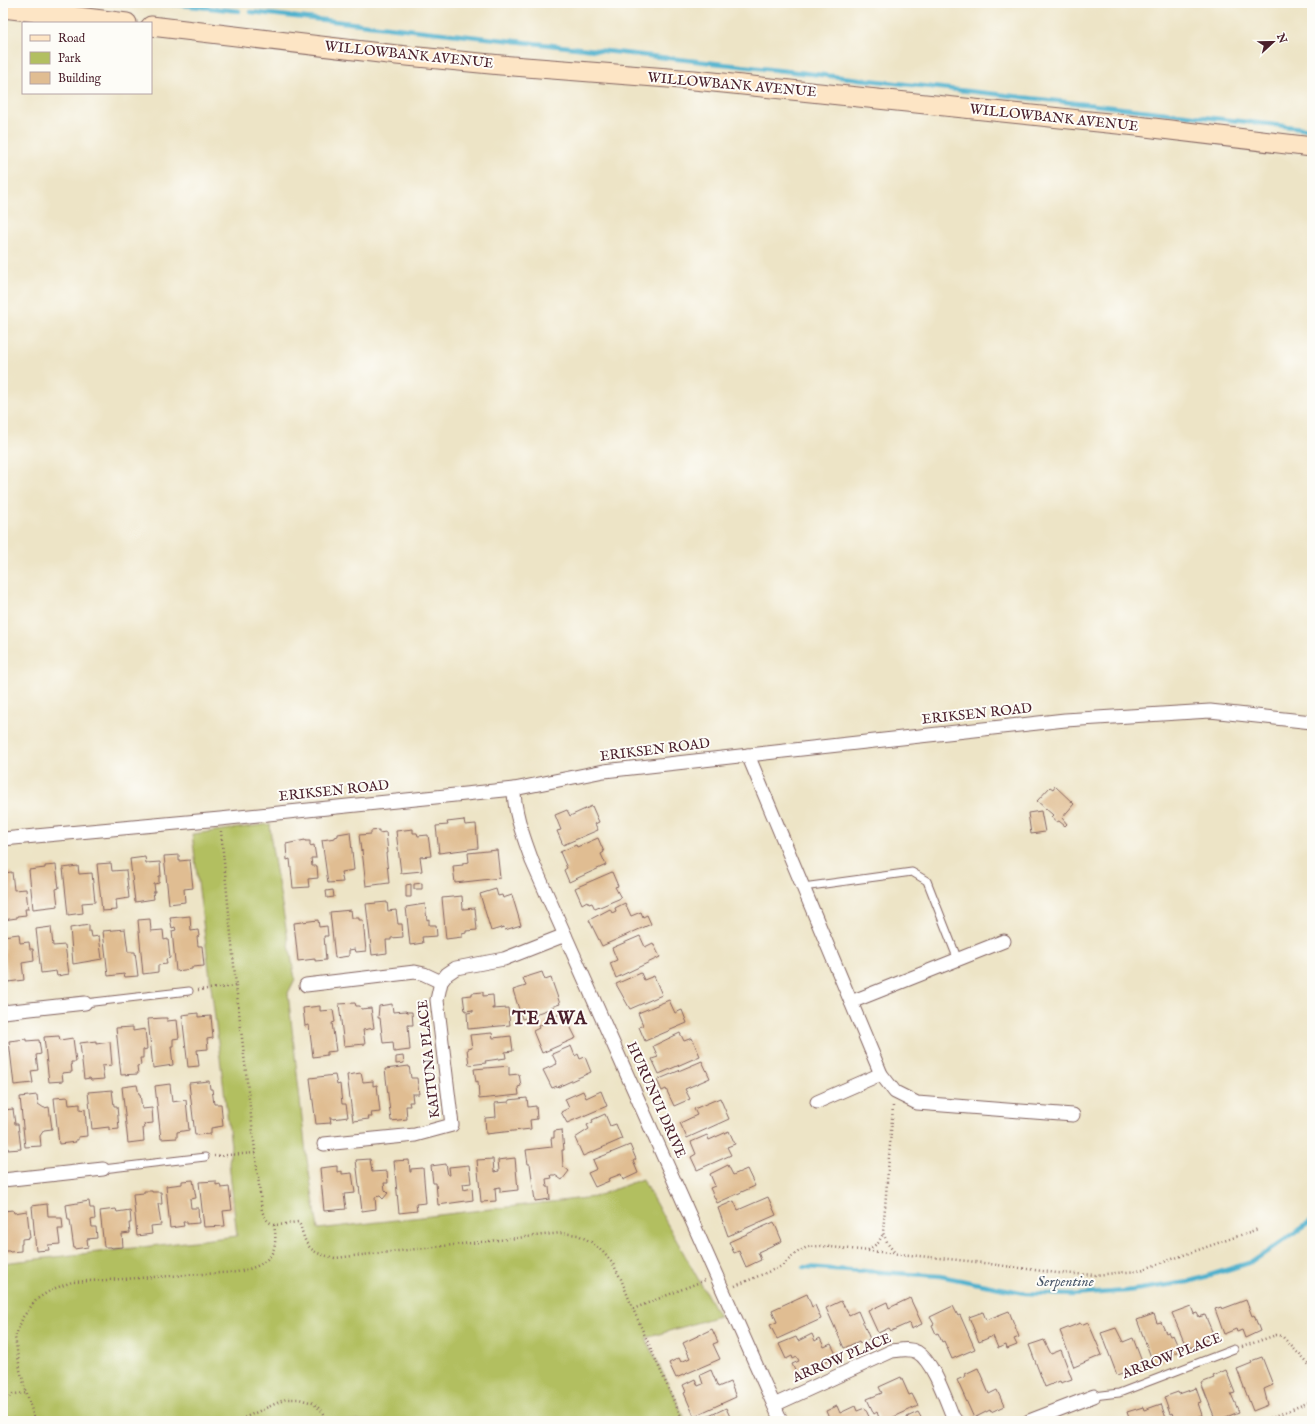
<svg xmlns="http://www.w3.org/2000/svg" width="1315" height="1424" font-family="'IM FELL English',serif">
<rect width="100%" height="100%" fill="#fdfcf7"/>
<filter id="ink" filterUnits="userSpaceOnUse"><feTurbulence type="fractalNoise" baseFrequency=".025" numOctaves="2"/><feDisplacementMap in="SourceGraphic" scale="8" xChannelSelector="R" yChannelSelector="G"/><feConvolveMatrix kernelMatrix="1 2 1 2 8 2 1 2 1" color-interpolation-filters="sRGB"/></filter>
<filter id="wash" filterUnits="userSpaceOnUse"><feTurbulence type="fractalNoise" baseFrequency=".012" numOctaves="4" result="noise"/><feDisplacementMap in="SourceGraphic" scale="16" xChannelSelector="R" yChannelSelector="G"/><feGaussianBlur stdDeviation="0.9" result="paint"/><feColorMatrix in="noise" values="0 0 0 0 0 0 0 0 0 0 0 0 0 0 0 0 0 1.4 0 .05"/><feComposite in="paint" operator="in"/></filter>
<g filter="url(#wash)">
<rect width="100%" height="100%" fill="#ede4c6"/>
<polygon fill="#b2bf61" stroke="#7e6f46" points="270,824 272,848 295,979 288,993 306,1153 318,1229 594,1197 642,1179 719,1316 646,1338 686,1421 3,1421 3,1263 237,1236 229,1163 231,1146 192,834"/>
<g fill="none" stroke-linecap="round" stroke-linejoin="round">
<g stroke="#4fb1cd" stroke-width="4.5">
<polyline points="162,3 239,11"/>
<polyline points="251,12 1312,129"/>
<polyline points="804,1267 940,1276 1025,1293 1072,1295 1127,1291 1188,1282 1252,1262 1312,1221"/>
</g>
</g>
<g id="blocks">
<g fill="#e0bd92">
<polygon points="1055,786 1074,804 1062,818 1067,824 1065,826 1059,821 1057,822 1051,817 1053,815 1037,801 1050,787 1053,789"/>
<polygon points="592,806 599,822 595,824 598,830 563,845 557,831 561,830 555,815 567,810 570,816"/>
<polygon points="1041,811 1045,832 1031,834 1028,813"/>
<polygon points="464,820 465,825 476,824 478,848 439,853 436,826 448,825 447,822"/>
<polygon points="413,829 413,833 417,833 418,836 428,835 431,856 420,857 422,871 401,873 396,831"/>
<polygon points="379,830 379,833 386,832 388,853 386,853 389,883 366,886 362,850 361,851 359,835 371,834 371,831"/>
<polygon points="350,832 354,870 341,872 343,882 328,883 322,840 335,838 335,837 338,836 338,834"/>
<polygon points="598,838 604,852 601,854 606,865 569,882 564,870 567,868 560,852 576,845 577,847"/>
<polygon points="305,840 305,841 310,841 310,846 314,845 316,858 311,858 312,866 317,866 318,878 308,879 309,887 293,888 290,859 287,860 286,844"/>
<polygon points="497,850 500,878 455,883 453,866 463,865 463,863 469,862 468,853"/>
<polygon points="179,855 179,861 190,860 193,888 184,889 185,902 169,904 164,856"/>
<polygon points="145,857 146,863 160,862 161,876 159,876 159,883 154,884 155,892 153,892 154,899 135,902 130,859"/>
<polygon points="111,863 112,871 126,870 129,898 116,900 117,910 102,911 97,864"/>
<polygon points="56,865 59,888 56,889 58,906 33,909 29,870 45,868 45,866"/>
<polygon points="78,866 79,874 92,873 95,902 82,903 83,913 68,915 63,868"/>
<polygon points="12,872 14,890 26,889 28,909 25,909 26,915 17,916 17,918 3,920 3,873"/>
<polygon points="612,872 618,886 615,887 621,898 595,909 592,903 589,904 587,901 582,904 575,888"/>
<polygon points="422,883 422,889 414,889 414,884"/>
<polygon points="411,884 411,897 406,897 406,885"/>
<polygon points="496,889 498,896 502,895 503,898 512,895 521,925 505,930 504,927 491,931 480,894"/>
<polygon points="333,890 334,897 327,898 326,891"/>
<polygon points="462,896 463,909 475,908 477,930 466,931 466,933 462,934 462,937 446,939 442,898"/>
<polygon points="387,902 388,911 396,910 398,924 402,924 403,937 391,938 391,940 386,940 387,953 372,955 366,904"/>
<polygon points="625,903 631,916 641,912 643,917 647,915 651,924 602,946 589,920 610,909 612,913 616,911 615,908"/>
<polygon points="425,904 427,920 429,919 429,925 436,925 437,936 422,937 423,943 410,945 406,907"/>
<polygon points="351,910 352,918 359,918 359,920 363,920 366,951 356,952 355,949 349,950 349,956 335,958 330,912"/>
<polygon points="190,916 191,931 198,930 199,936 197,937 198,946 202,946 204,966 192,967 192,969 176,971 172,931 176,930 175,927 172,928 170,918"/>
<polygon points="150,919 151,931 163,930 164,940 168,939 170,958 166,959 167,964 158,965 158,972 143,974 138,920"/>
<polygon points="318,920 319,927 327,926 328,936 324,936 326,960 315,961 315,959 298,961 294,923"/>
<polygon points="89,925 89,932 91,932 92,937 99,936 102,959 73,964 70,928"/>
<polygon points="51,927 53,946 65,945 69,974 57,976 56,971 41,973 36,929"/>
<polygon points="125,929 128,952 135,952 138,976 125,977 124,974 108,976 103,931"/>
<polygon points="19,934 20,943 29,942 30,949 33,949 34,961 22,963 24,980 8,982 3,936"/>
<polygon points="640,936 645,947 653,943 660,957 616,978 610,963 617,960 612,948"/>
<polygon points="542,972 545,980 551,978 560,1004 551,1007 552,1008 538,1013 538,1014 522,1019 513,990 526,986 523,978"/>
<polygon points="641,973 644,980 654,976 662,995 630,1009 616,984"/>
<polygon points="483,992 483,996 493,995 494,1008 492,1008 492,1009 508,1008 510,1025 468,1029 467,1013 473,1012 473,1010 465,1011 463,996 472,995 472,993"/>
<polygon points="669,1000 675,1013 682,1010 687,1023 645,1041 639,1027 643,1025 638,1013"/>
<polygon points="355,1003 356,1006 360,1006 361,1009 371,1008 374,1028 363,1030 365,1044 344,1046 339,1004"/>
<polygon points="392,1004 393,1012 406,1011 407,1012 412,1012 413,1025 408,1025 410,1050 394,1052 393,1042 383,1043 380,1018 378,1018 379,1006"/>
<polygon points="320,1006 320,1011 333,1010 335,1022 332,1023 336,1051 327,1052 327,1055 313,1057 309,1025 305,1026 303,1008"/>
<polygon points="198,1013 198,1017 211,1016 213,1038 207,1039 208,1049 197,1050 199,1066 188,1067 182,1015"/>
<polygon points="562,1013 565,1022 567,1021 568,1024 569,1024 576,1038 542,1053 533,1031 539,1028 538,1026 545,1023 544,1021"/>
<polygon points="163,1018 167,1018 167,1021 177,1020 179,1038 173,1039 173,1046 171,1046 173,1065 153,1068 148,1019"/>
<polygon points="133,1027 133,1031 145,1029 147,1049 143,1050 143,1058 140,1058 141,1065 137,1066 138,1074 121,1075 116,1028"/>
<polygon points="492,1033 493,1038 511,1036 513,1051 505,1052 506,1058 485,1061 486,1063 469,1065 467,1049 472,1048 470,1035"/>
<polygon points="680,1033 684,1041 692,1038 700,1056 659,1074 652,1059 658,1057 653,1046"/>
<polygon points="59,1036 60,1040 73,1038 76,1062 71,1062 72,1072 62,1073 63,1081 49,1082 44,1037"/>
<polygon points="26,1039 26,1041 39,1040 41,1054 36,1055 38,1070 31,1071 33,1083 14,1085 9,1041"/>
<polygon points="96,1041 96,1044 110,1042 112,1065 102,1066 104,1079 91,1080 90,1078 84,1079 80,1043"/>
<polygon points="571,1046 575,1056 578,1054 580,1059 585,1057 591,1072 558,1087 557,1086 552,1088 543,1070 557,1064 552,1054"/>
<polygon points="403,1056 404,1063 396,1064 396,1057"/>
<polygon points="702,1061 710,1078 685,1089 690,1099 674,1106 666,1089 662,1091 657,1080"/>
<polygon points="409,1066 411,1078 417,1078 419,1094 412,1094 413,1102 409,1102 410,1106 406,1106 407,1119 391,1121 385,1069"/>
<polygon points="509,1066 509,1075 519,1074 521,1086 518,1087 519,1095 479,1099 478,1081 476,1082 474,1069"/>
<polygon points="361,1073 363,1082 373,1081 373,1086 377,1085 380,1112 371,1113 372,1117 368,1117 369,1119 353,1121 347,1075"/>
<polygon points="335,1075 337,1085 340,1084 342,1104 346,1104 348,1117 333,1119 333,1118 330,1118 331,1123 316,1124 310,1078"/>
<polygon points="209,1081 210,1089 212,1089 214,1104 221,1104 223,1126 211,1128 211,1134 195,1135 189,1083"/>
<polygon points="170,1084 172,1102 186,1100 189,1130 177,1132 177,1138 161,1139 155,1086"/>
<polygon points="137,1085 139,1094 140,1094 142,1109 152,1108 153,1123 144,1124 145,1128 143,1128 144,1141 128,1143 122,1087"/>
<polygon points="112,1090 114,1106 117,1106 119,1129 109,1130 109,1127 92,1129 88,1092"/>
<polygon points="583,1091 586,1098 601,1091 607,1106 567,1123 561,1112 569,1108 565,1099"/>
<polygon points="37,1095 38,1104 44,1108 49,1107 52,1129 44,1130 40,1136 41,1146 25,1147 20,1097"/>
<polygon points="68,1097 69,1105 80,1104 80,1110 85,1109 87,1136 78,1137 78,1140 75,1140 76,1142 59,1144 54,1098"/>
<polygon points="527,1098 528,1107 536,1106 537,1119 530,1120 531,1129 486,1134 485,1118 496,1117 495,1103 509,1102 509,1100"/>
<polygon points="720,1098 729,1119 687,1138 680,1123 697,1115 694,1109"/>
<polygon points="13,1109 15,1124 18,1124 21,1149 8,1150 8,1148 3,1149 3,1110"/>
<polygon points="605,1114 610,1126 616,1124 622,1139 583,1156 575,1138 589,1129 587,1125 593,1122 592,1120"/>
<polygon points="562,1130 564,1150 562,1150 563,1166 569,1171 562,1180 555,1175 551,1175 552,1178 546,1179 547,1187 549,1187 550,1199 535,1201 530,1164 528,1164 526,1150 552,1147 551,1138 554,1138 554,1131"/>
<polygon points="729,1131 735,1144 727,1147 731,1155 697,1170 691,1157 696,1154 691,1142 707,1135 709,1140"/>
<polygon points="630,1145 636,1159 633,1161 638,1173 623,1180 621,1174 608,1179 609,1181 595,1187 588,1173 597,1169 593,1160"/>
<polygon points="515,1158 518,1190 500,1192 500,1187 495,1188 496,1201 481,1202 477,1160 493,1159 494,1172 499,1171 498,1160"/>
<polygon points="370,1159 372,1172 387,1171 388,1183 384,1183 385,1190 388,1193 383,1199 380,1196 375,1197 376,1209 362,1211 356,1160"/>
<polygon points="409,1160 410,1172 411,1172 411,1169 423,1168 426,1203 416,1204 417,1211 399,1213 394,1161"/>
<polygon points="446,1164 448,1175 450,1175 449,1167 469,1165 471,1183 463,1184 464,1190 472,1188 473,1200 438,1205 436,1183 433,1183 431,1166"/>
<polygon points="728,1165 733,1175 747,1169 755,1186 717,1203 710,1188 715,1186 710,1174"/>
<polygon points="337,1166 337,1172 342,1171 342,1174 352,1173 355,1193 344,1194 346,1209 324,1211 320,1168"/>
<polygon points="193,1180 196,1198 190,1199 191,1208 198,1208 199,1223 187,1224 187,1222 183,1222 184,1226 170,1228 166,1186 182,1184 182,1181"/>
<polygon points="216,1181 216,1185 220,1184 221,1188 229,1187 232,1210 223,1211 225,1226 204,1227 199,1182"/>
<polygon points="144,1191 152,1191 152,1192 161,1192 162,1204 158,1204 161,1225 151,1226 152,1234 137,1236 133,1194 144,1193"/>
<polygon points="768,1197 776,1215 728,1236 718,1208 734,1201 738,1210"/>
<polygon points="89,1201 90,1208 94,1208 95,1219 91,1220 92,1227 96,1227 97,1238 87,1239 88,1247 74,1249 70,1220 68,1220 66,1205"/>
<polygon points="47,1204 48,1216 56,1216 56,1218 62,1218 63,1229 58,1229 60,1244 48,1245 49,1250 36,1251 32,1206"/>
<polygon points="116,1209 117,1212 130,1210 131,1223 129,1223 130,1233 122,1234 123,1247 112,1248 111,1247 104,1247 100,1211"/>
<polygon points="13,1210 14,1213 27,1211 30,1238 22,1239 22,1244 21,1244 21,1251 10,1252 9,1251 3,1251 3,1211"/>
<polygon points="774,1222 782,1241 758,1252 761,1260 746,1267 739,1251 734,1253 729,1242"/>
<polygon points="807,1294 812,1307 815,1305 821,1319 777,1339 770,1325 777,1322 772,1310"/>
<polygon points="910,1298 922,1324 911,1329 909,1323 891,1331 889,1328 878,1333 868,1311 887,1302 889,1308"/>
<polygon points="1246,1300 1252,1316 1254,1315 1260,1331 1245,1338 1242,1330 1237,1332 1236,1329 1224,1334 1215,1309 1221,1307 1222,1309"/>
<polygon points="841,1301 849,1315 858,1311 870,1339 860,1343 859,1341 844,1348 826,1308"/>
<polygon points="953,1306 958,1316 960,1315 975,1349 952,1359 944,1341 942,1342 938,1333 936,1334 932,1325 934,1324 930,1317"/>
<polygon points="1191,1306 1194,1314 1197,1313 1199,1317 1205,1315 1214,1336 1201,1342 1202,1343 1187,1349 1172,1313"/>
<polygon points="1009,1311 1019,1337 1014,1339 1017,1345 1007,1349 1006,1345 998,1348 993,1336 979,1342 969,1317 983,1312 986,1320"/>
<polygon points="1154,1314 1157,1323 1161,1322 1166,1333 1168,1332 1170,1336 1173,1335 1180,1351 1164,1357 1165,1360 1154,1365 1137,1320"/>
<polygon points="1088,1322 1102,1355 1074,1367 1060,1331 1080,1323 1081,1325"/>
<polygon points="1116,1328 1123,1342 1133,1338 1144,1367 1133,1371 1132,1369 1117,1375 1101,1333"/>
<polygon points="712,1329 718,1342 713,1344 720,1359 676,1378 669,1363 679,1358 681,1362 690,1358 683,1343"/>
<polygon points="812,1334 815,1341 820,1338 824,1347 831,1344 837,1356 797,1375 792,1364 799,1361 797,1357 793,1359 792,1356 786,1359 779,1344 796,1337 798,1341"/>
<polygon points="1044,1340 1051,1354 1061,1350 1072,1379 1061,1383 1060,1381 1045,1387 1029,1345"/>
<polygon points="1262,1357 1273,1385 1264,1389 1268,1405 1253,1411 1237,1369 1252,1363 1251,1361"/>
<polygon points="978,1368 989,1394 997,1390 1004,1406 991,1412 990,1410 974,1418 957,1380 966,1376 965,1374"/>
<polygon points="711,1370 718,1387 730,1382 736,1397 694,1416 684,1393 686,1392 683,1385 695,1379 698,1386 703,1384 700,1375"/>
<polygon points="1226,1370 1235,1393 1231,1394 1239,1412 1216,1421 1201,1383 1214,1378 1213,1376"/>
<polygon points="901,1377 909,1395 912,1394 918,1406 885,1421 880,1421 877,1412 874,1414 867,1399 882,1393 879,1387"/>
<polygon points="1196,1388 1201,1402 1198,1403 1202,1415 1196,1417 1197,1421 1175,1421 1172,1413 1170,1414 1164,1397 1178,1392 1179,1394"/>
<polygon points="1161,1404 1167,1421 1130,1421 1127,1412 1143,1407 1144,1410"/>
<polygon points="837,1406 840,1413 855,1406 857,1411 865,1408 871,1421 830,1421 826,1411"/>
<polygon points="726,1408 732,1421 708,1421 707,1417"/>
<polygon points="918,1412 923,1421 908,1421 907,1417"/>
</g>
</g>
</g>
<g filter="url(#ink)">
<use href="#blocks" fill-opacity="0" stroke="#836461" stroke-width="1"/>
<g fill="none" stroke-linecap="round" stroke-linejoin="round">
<g stroke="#836461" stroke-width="9">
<g id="lane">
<polyline points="803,887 912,872 927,881 958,960"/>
<polyline points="85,1003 189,991"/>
<polyline points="103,1169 205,1157"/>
<polyline points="1094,1396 1119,1393 1234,1349"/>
</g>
</g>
<g stroke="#836461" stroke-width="15">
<g id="street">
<polyline points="748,755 881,1074 895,1092 917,1103 1073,1115"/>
<path d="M514 789C514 813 524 838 532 861L781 1421"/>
<polyline points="3,839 220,819 514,789 604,771 1065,720 1210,711 1312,722"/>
<polyline points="306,985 415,972 424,974 441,982"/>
<polyline points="851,1002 1004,941"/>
<polyline points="3,1012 85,1003"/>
<polyline points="817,1102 881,1074"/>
<polyline points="324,1144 415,1135 452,1125 437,1000 441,982 447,974 456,968 504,959 565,935"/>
<polyline points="3,1180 103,1169"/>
<path d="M774 1405 892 1351C901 1350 909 1348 917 1352 933 1361 946 1400 953 1417L956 1421"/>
<polyline points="1029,1421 1094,1396"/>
</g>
</g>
<g stroke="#836461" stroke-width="21">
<g id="secondary">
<polyline points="3,8 127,23"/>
<polyline points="151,26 397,55 501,65 694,80 1137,126 1312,147"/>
</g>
</g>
<g stroke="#836461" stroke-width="2.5" stroke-dasharray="1 3" stroke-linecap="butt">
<path d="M221 831 236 986 262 1211C270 1231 280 1224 298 1222 301 1225 301 1229 303 1234 308 1252 318 1254 335 1258L562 1233 578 1235 591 1242 603 1252 613 1264 621 1279 633 1309 683 1421"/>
<polyline points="198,990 236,986"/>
<polyline points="893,1106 883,1233 888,1244 895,1253"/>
<polyline points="214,1156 255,1153"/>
<polyline points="868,1250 878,1243 883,1234"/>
<polyline points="735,1286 782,1266 796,1253 807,1247 821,1246 968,1261 1057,1273 1095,1275 1138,1271 1258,1229"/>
<polyline points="633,1309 705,1280"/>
<polyline points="1242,1347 1276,1335 1282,1336 1312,1368"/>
<polyline points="3,1402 13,1394 27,1393"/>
<path d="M35 1421 20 1370 15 1337 23 1317 37 1299 53 1289 72 1282 237 1272C265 1266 280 1257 274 1225"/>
<polyline points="237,1421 286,1399 299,1399 313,1403 323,1412 328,1421"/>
<polyline points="1263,1421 1312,1401"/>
</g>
<use href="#lane" stroke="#fff" stroke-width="7"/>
<use href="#street" stroke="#fff" stroke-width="13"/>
<use href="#secondary" stroke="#fde5c5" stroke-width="19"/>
</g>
</g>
<g text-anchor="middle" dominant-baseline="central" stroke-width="4" stroke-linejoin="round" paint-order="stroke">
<g font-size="14" fill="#4a1f2b" stroke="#fdfcf7">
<text transform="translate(409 55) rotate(6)">WILLOWBANK AVENUE</text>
<text transform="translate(732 85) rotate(5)">WILLOWBANK AVENUE</text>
<text transform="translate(1054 118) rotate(6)">WILLOWBANK AVENUE</text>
<text transform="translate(977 714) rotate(-6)">ERIKSEN ROAD</text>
<text transform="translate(655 750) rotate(-7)">ERIKSEN ROAD</text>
<text transform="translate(334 791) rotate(-6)">ERIKSEN ROAD</text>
<text transform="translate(429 1059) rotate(-96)">KAITUNA PLACE</text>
<text transform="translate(656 1100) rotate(66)">HURUNUI DRIVE</text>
<text transform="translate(1172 1356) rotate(-21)">ARROW PLACE</text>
<text transform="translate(842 1358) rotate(-23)">ARROW PLACE</text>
</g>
<g font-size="15" font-style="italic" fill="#4c596c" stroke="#fdfcf7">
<text x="1065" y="1281">Serpentine</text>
</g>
<g font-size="18" font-weight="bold" letter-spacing="1" fill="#4a1f2b" stroke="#fdfcf7">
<text x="550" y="1019">TE AWA</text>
</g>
</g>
<rect width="1315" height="1424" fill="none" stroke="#fdfcf7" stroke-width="16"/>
<rect x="22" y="22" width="130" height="72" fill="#fdfcf7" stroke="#b5a4a5"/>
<rect x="30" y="35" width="20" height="6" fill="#fde5c5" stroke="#b5a4a5"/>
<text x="58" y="42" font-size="12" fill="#4a1f2b">Road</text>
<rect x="30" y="52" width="20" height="12" fill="#b2bf61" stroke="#b5a4a5"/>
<text x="58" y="62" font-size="12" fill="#4a1f2b">Park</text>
<rect x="30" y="72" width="20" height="12" fill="#e0bd92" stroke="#b5a4a5"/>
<text x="58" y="82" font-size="12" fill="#4a1f2b">Building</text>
<g transform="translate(1273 42) rotate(68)" stroke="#fdfcf7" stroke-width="3" paint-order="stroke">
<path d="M0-3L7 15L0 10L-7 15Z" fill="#4a1f2b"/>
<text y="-6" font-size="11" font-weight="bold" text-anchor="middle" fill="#4a1f2b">N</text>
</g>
</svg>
